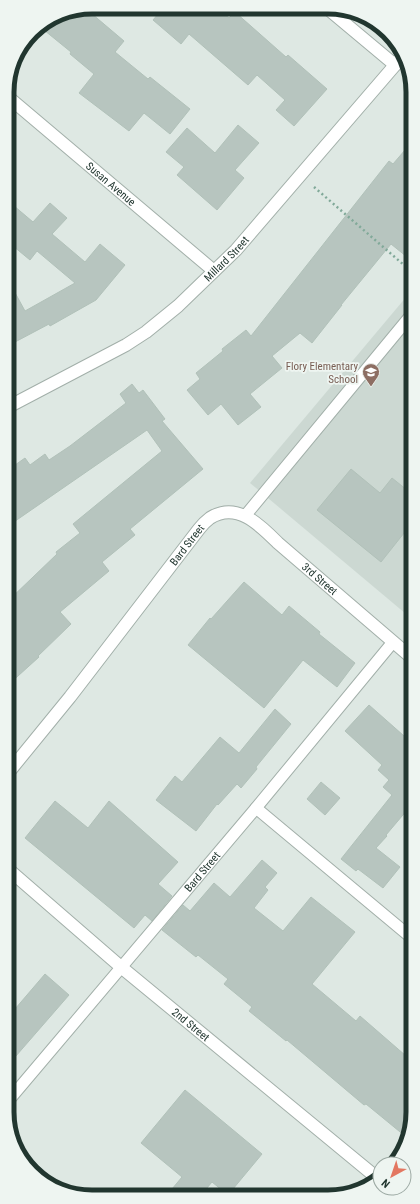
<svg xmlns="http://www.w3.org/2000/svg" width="420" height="1204" font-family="'Roboto Condensed',sans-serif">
<rect width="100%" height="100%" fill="#dee8e3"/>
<polygon fill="#ccd8d2" points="412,290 412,619 250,483"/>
<g fill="#b7c5bf" stroke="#b1c1b9">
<polygon points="164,7 217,8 229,18 235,12 286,57 288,55 327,89 294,126 276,110 285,100 257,75 248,85 189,34 181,44 153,20"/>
<polygon points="85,8 124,41 115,52 148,79 150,77 190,109 170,134 144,113 129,131 79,93 94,74 70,54 71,52 39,26 60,13"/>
<polygon points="238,125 259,143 235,170 244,178 217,210 177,175 184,167 166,152 187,128 215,153"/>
<polygon points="411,143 412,261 391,244 341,305 342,305 312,343 300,333 272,356 282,368 250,394 261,407 238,425 221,404 208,415 187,390 200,379 196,373 223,351 222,349 246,330 251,336 389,161 393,164"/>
<polygon points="7,200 33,222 50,203 67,218 52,234 85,262 100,244 125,265 96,300 50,326 49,324 15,342 8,328 7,278 25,311 75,283 37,251 30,260 7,241"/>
<polygon points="132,384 139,393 143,390 165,419 162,421 203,469 130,529 135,535 102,562 109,571 60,612 71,624 38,656 39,657 8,685 8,601 57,554 56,552 80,533 73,524 162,451 147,430 8,526 8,470 25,458 30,465 45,454 49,460 70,446 126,403 120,394"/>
<polygon points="351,469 380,493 392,478 412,494 412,504 404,514 412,521 412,523 381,562 317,510"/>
<polygon points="244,582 282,615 289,606 320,632 319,634 355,663 337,687 303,660 264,708 188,645 210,618 211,619"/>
<polygon points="369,705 412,743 412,812 408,809 386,835 387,836 376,848 400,867 383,888 358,869 356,871 341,859 392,795 383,787 389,780 378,770 382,765 345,731"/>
<polygon points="275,709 291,724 256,767 257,769 241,788 237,784 218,805 217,804 196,831 156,800 175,776 182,782 220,737 239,753"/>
<polygon points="321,782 340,798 325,815 307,799"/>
<polygon points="55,801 88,828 109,801 178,862 158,884 172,896 152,921 145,915 134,928 25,838"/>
<polygon points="262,860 277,873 265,887 268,890 254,908 283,931 311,897 355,932 312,984 356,1021 360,1016 413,1062 413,1117 405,1136 366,1104 364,1105 287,1040 286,1041 249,1011 252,1007 224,984 228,979 198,955 196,957 162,930 183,905 190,911 214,883 230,897"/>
<polygon points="45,974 69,995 9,1064 9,1016"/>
<polygon points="185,1090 262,1154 228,1195 212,1182 201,1195 167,1195 182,1177 141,1143"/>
</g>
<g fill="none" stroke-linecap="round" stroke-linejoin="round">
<g stroke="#a2afa9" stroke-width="13">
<g id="service">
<polyline points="245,516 412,314"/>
<polyline points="256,808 413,939"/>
<path id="s1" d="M9 1100 256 808 393 642"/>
<polyline points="29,1166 43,1178"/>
</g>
</g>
<g stroke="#a2afa9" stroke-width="14">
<g id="minor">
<polyline points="328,9 395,65"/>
<path id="s2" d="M7 96 214 271"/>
<path id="s3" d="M8 407 126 345 146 332 178 306 236 250 402 57"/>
<path id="s4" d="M8 773 70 697 199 529C202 525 206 521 210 518 237 501 260 525 278 543L412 658"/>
<path id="s5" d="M8 869 121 967 376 1177"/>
</g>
</g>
<polyline stroke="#81a999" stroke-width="2.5" stroke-dasharray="2 3" stroke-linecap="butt" points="314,187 412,272"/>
<use href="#service" stroke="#fff" stroke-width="11"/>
<use href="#minor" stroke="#fff" stroke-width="12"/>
</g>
<defs>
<g id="school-pin" transform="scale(0.9)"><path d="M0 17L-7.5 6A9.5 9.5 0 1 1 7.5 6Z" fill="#8d6e63" stroke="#eef5f1"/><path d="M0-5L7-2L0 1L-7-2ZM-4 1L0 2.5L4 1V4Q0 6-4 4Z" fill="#fff"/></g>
</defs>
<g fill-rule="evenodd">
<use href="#school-pin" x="371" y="372"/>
</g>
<g text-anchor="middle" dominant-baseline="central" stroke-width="3.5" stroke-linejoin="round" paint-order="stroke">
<g font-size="11" fill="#21362f" stroke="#eef5f1">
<text stroke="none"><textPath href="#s2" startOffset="136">Susan Avenue</textPath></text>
<text stroke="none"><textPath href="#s3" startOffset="266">Millard Street</textPath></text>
<text stroke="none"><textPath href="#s4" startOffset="290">Bard Street</textPath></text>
<text stroke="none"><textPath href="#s4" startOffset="460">3rd Street</textPath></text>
<text stroke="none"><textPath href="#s1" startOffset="299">Bard Street</textPath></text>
<text stroke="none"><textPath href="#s5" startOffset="240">2nd Street</textPath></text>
</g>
<g font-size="11" fill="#785e54" stroke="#eef5f1" text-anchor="end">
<text x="358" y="366">Flory Elementary<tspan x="358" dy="13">School</tspan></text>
</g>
</g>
<path d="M0 0H420V1204H0ZM92 14H328A78 78 0 0 1 406 92V1112A78 78 0 0 1 328 1190H92A78 78 0 0 1 14 1112V92A78 78 0 0 1 92 14Z" fill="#eef5f1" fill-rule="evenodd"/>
<path fill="none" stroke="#21362f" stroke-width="5" d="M92 14H328A78 78 0 0 1 406 92V1112A78 78 0 0 1 328 1190H92A78 78 0 0 1 14 1112V92A78 78 0 0 1 92 14Z"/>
<g transform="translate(392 1176) rotate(220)"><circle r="19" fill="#eef5f1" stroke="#9ca9a3"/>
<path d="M0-3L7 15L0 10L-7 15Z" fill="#e37761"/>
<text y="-6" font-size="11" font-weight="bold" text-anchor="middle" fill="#21362f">N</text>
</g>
</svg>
